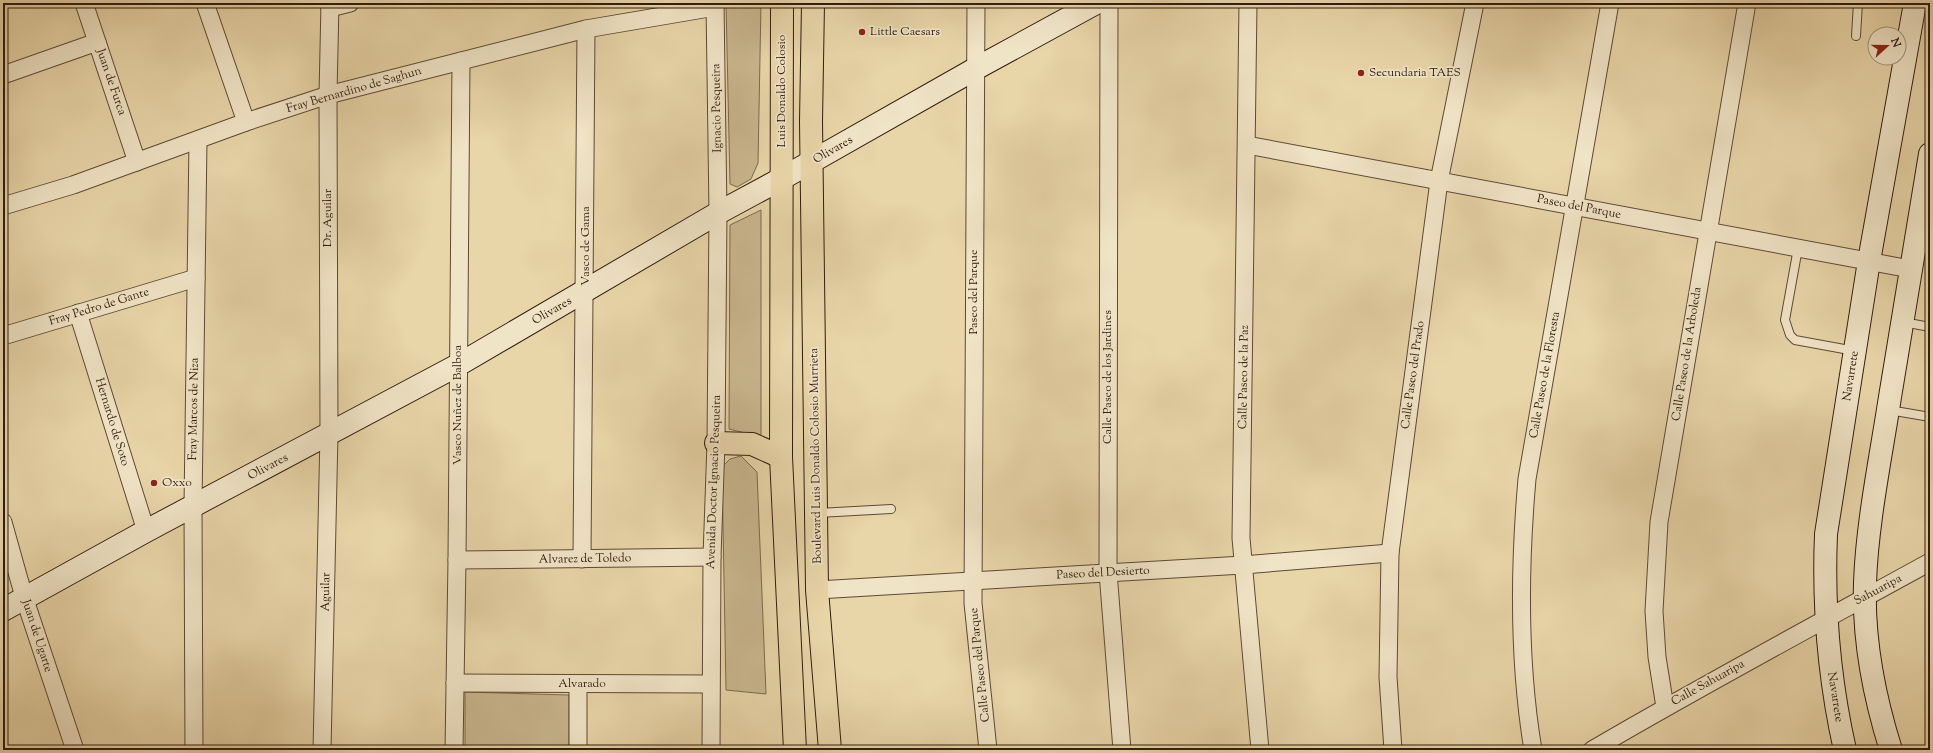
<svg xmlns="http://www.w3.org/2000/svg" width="1933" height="753" font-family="'Sorts Mill Goudy',serif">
<rect width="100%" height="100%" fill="#e8d5a8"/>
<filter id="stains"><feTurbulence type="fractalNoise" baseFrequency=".005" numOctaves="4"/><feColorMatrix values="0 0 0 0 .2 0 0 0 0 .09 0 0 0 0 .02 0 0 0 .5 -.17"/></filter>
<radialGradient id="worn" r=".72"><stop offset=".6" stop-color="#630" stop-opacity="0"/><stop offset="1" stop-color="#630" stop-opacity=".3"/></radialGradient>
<g fill="#c9b68e" stroke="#7c694e">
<polygon points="726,3 761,3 758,163 751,179 737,187 730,184"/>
<polygon points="761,210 761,437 729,429 730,225"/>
<polygon points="741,456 757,472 766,694 726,690 722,467 730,459"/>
<polygon points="465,692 569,695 569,750 465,750"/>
</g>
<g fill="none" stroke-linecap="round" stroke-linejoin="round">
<g stroke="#5d4a34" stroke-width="10">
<g id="lane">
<polyline points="1856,36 1858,3"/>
<polyline points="1798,248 1785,320 1790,335 1795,340 1855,351"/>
<polyline points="1903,322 1930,327"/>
<polyline points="1889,410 1930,417"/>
<polyline points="818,513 891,509"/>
</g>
</g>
<g stroke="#5d4a34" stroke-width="19">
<g id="street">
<polyline points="84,3 137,162"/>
<polyline points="205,3 246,122"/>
<polyline points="976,3 973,603 988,750"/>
<polyline points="1109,3 1108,572 1122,750"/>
<polyline points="1248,3 1241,538 1260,750"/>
<polyline points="330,8 350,3"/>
<polyline points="3,75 97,42"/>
<polyline points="1247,145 1910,269"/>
<polyline points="3,206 73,185 246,122 328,95 586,29 715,7"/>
<polyline points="78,313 146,531"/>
<polyline points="3,336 196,278"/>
<polyline points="3,522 24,597 75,750"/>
<polyline points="582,559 586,29"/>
<polyline points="457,560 712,557"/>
<polyline points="817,590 1243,565 1390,553"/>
<polyline points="455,683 710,684"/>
<polyline points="578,685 578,750"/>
<polyline points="1665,707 1657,657 1654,611 1659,522 1747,3"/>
<polyline points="194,750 193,507 198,140"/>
<polyline points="322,750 329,434 328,95 330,3"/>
<polyline points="454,750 457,560 461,61"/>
<polyline points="711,750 712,557 716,443 718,213 715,3"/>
<polyline points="1393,750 1388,677 1390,553 1439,181 1475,3"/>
<path d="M1533 750C1518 660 1519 570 1527 479L1610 3"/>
<path d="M1592 750C1703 685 1817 624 1930 562"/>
</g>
</g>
<g stroke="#2f1c0e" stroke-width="24">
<g id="secondary">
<polyline points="3,610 146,531 458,365 718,213 781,179 975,69 1096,3"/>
<path d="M1845 750C1829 679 1823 607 1826 534L1869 261 1915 3"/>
<path d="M1891 750C1874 696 1863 639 1865 583 1867 523 1881 456 1890 397 1903 316 1916 235 1930 154"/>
</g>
</g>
<g stroke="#2f1c0e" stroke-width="24">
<g id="primary">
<polyline points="782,3 781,457 795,750"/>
<polyline points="813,3 811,121 817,590 830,750"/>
<polyline points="716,443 752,444 781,457"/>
</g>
</g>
<use href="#lane" stroke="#f0e4c6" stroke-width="8"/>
<use href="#street" stroke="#f0e4c6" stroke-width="17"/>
<use href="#secondary" stroke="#f0e4c6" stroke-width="22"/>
<use href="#primary" stroke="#e8d5a8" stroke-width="22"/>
</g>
<g fill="#8f2418" stroke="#f0e4c6" stroke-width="1.5">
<circle cx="862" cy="32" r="4"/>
<circle cx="1361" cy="73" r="4"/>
<circle cx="154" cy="483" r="4"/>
</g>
<g text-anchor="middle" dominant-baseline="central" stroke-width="3.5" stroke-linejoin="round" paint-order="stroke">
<g font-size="12" fill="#2f1c0e" stroke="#f0e4c6" text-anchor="start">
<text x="870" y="32">Little Caesars</text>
<text x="1369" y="73">Secundaria TAES</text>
<text x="162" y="483">Oxxo</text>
</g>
<g font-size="12" fill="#2f1c0e" stroke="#f0e4c6">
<text transform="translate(111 82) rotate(71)">Juan de Furca</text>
<text transform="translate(354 90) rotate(-16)">Fray Bernardino de Saghun</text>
<text transform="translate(782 91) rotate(-90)">Luis Donaldo Colosio</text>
<text transform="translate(717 108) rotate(-91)">Ignacio Pesqueira</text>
<text transform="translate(833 150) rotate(-30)">Olivares</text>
<text transform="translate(1579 207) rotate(11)">Paseo del Parque</text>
<text transform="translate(328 218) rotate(-90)">Dr. Aguilar</text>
<text transform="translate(586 246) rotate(-90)">Vasco de Gama</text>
<text transform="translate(974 292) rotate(-90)">Paseo del Parque</text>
<text transform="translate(99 307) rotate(-17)">Fray Pedro de Gante</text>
<text transform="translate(552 311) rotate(-30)">Olivares</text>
<text transform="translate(1687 354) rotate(-81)">Calle Paseo de la Arboleda</text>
<text transform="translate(1413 375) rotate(-82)">Calle Paseo del Prado</text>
<text transform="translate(1545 375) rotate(-80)">Calle Paseo de la Floresta</text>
<text transform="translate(1851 376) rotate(-81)">Navarrete</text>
<text transform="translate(1108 377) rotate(-90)">Calle Paseo de los Jardines</text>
<text transform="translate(1244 377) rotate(-89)">Calle Paseo de la Paz</text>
<text transform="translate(458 405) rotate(-90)">Vasco Nuñez de Balboa</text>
<text transform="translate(194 409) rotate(-89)">Fray Marcos de Niza</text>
<text transform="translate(112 422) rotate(73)">Hernardo de Soto</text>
<text transform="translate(816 456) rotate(-91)">Boulevard Luis Donaldo Colosio Murrieta</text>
<text transform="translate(268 467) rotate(-28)">Olivares</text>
<text transform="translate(714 482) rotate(-88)">Avenida Doctor Ignacio Pesqueira</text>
<text transform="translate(585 559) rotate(-1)">Alvarez de Toledo</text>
<text transform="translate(1103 573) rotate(-3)">Paseo del Desierto</text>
<text transform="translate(1878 590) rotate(-28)">Sahuaripa</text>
<text transform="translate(326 592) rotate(-89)">Aguilar</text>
<text transform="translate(37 636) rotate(72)">Juan de Ugarte</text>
<text transform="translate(980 665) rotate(-96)">Calle Paseo del Parque</text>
<text transform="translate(1708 683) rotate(-29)">Calle Sahuaripa</text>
<text x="582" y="684">Alvarado</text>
<text transform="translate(1835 697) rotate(81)">Navarrete</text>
</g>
</g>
<rect width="1933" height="753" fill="none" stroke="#e8d5a8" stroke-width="16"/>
<rect x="4" y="4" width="1925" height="745" fill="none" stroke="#2f1c0e" stroke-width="2"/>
<rect x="8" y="8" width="1917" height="737" fill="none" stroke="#2f1c0e"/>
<g transform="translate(1887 46) rotate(69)"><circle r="19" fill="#f0e4c6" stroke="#a3947c"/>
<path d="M0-3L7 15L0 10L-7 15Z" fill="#8f2418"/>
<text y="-6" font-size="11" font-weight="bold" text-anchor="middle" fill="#2f1c0e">N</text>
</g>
<rect width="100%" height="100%" filter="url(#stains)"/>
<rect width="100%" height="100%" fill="url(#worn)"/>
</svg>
